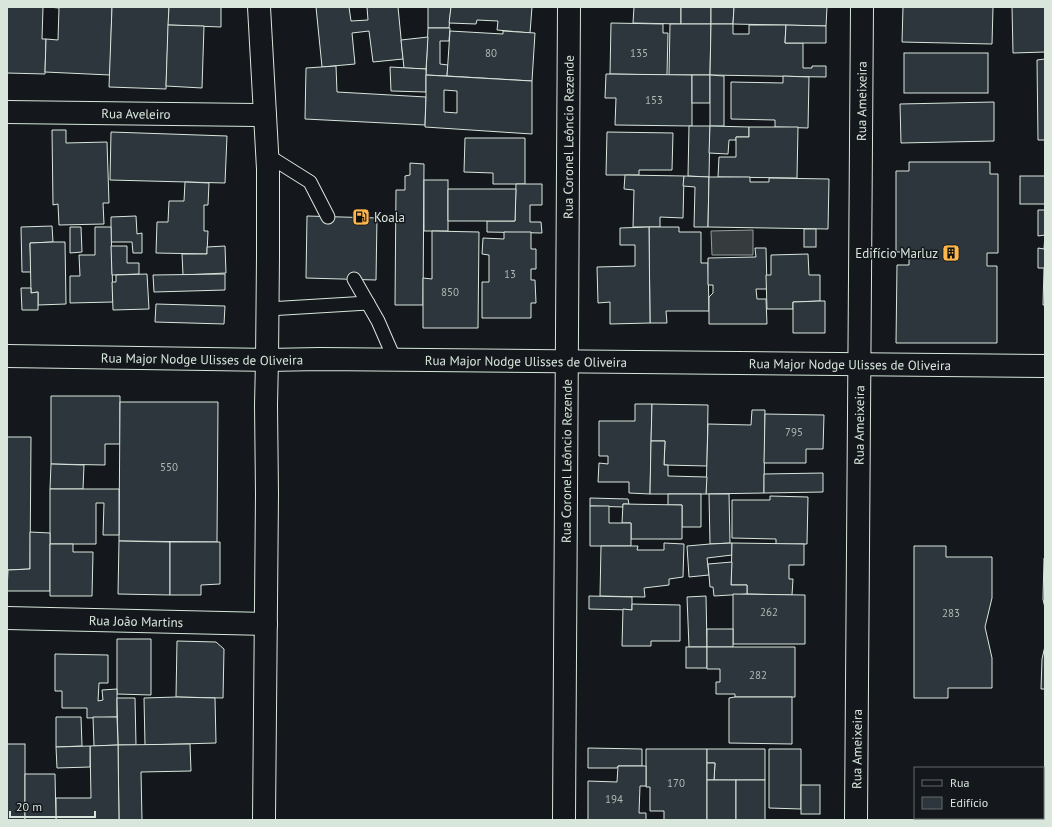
<svg xmlns="http://www.w3.org/2000/svg" width="1052" height="827" font-family="'PT Sans',sans-serif">
<rect width="100%" height="100%" fill="#14181c"/>
<polygon fill="#363b3e" stroke="#939e99" points="753,230 753,255 712,255 711,231"/>
<g fill="#2c363c" stroke="#d8e6dc" fill-rule="evenodd">
<polygon points="7,7 43,7 42,39 46,39 45,74 7,73"/>
<polygon points="48,7 112,7 110,75 45,72 46,39 58,40 59,8"/>
<polygon points="112,7 169,7 166,89 109,87"/>
<polygon points="169,7 221,7 221,27 168,25"/>
<polygon points="316,7 349,7 351,21 368,20 367,7 398,7 403,59 373,62 369,31 352,33 355,64 322,67"/>
<polygon points="428,7 451,7 449,28 428,28"/>
<polygon points="451,7 532,7 530,33 497,30 498,21 477,20 476,24 449,23"/>
<polygon points="634,7 681,7 681,24 633,23"/>
<rect x="681" y="7" width="30" height="17"/>
<polygon points="711,7 734,7 733,24 711,24"/>
<polygon points="734,7 827,7 826,26 733,24"/>
<polygon points="903,7 993,7 992,44 902,42"/>
<polygon points="1012,7 1045,7 1045,52 1013,53"/>
<polygon points="611,23 663,24 663,33 668,33 667,75 610,74"/>
<polygon points="670,24 711,24 710,75 669,75"/>
<polygon points="711,24 733,24 733,34 749,34 749,25 786,25 785,43 803,43 803,68 812,68 812,66 826,66 826,77 710,75"/>
<polygon points="168,25 204,26 202,88 166,86"/>
<polygon points="786,25 826,26 826,43 785,43"/>
<polygon points="428,28 450,28 449,41 440,41 440,64 448,65 447,76 426,75"/>
<polygon points="450,31 503,34 503,31 535,33 532,81 447,76"/>
<polygon points="428,37 426,69 404,68 401,40"/>
<rect x="904" y="53" width="84" height="40"/>
<polygon points="1045,59 1045,140 1038,140 1037,60"/>
<polygon points="336,66 337,92 426,97 425,125 305,119 306,68"/>
<polygon points="390,67 426,69 426,92 391,91"/>
<polygon points="606,74 692,75 692,126 615,125 616,98 605,98"/>
<path d="M426 75 532 81V134L425 127 426 97ZM444 90 457 91V113L444 112Z"/>
<rect x="692" y="75" width="18" height="28"/>
<polygon points="710,75 724,76 724,126 710,126"/>
<polygon points="783,76 809,77 808,128 775,127 775,120 731,119 731,82 783,83"/>
<polygon points="994,102 994,141 901,143 900,104"/>
<polygon points="689,126 710,126 709,177 688,176"/>
<polygon points="710,126 749,127 749,137 736,137 736,140 729,140 728,154 709,153"/>
<polygon points="749,127 798,127 797,178 718,177 719,157 736,157 736,137 749,137"/>
<polygon points="52,130 66,130 66,143 107,142 109,203 103,203 104,224 59,225 58,204 53,205"/>
<polygon points="111,132 227,136 225,183 110,180"/>
<polygon points="607,132 673,133 672,170 639,170 639,175 606,175"/>
<polygon points="465,138 525,138 525,184 493,184 493,173 464,172"/>
<polygon points="909,162 990,162 990,174 998,174 998,253 987,253 987,266 997,266 997,343 896,343 897,265 909,265 909,252 896,252 896,171 909,171"/>
<polygon points="410,163 424,164 423,305 395,305 396,190 405,190 405,176 410,175"/>
<polygon points="625,175 684,176 683,218 660,217 660,227 633,227 634,190 624,189"/>
<polygon points="684,176 709,177 708,227 694,227 695,187 683,186"/>
<rect x="1020" y="176" width="25" height="28"/>
<polygon points="709,177 750,177 750,182 769,182 769,178 829,179 828,229 708,227"/>
<rect x="424" y="180" width="24" height="51"/>
<polygon points="185,182 209,183 208,205 204,205 204,231 208,231 207,254 156,253 157,222 168,222 169,201 184,201"/>
<polygon points="516,184 542,184 542,205 530,205 530,222 541,222 542,233 487,232 487,221 515,221"/>
<polygon points="448,189 516,189 515,221 448,221"/>
<polygon points="1038,210 1045,210 1045,305 1043,305 1044,268 1038,268 1038,248 1044,249 1045,235 1038,236"/>
<polygon points="136,216 137,234 142,233 142,253 133,253 132,242 111,242 111,217"/>
<polygon points="307,216 377,218 376,280 306,278"/>
<polygon points="52,226 53,242 30,243 31,272 22,272 21,227"/>
<polygon points="70,227 81,227 82,252 70,253"/>
<polygon points="95,227 111,227 113,302 70,303 70,276 80,276 79,255 95,255"/>
<polygon points="649,227 679,227 679,232 701,232 701,263 708,263 709,311 666,311 667,323 650,323"/>
<polygon points="649,227 650,323 610,324 610,302 598,303 597,267 635,266 635,245 620,245 620,228"/>
<rect x="804" y="229" width="12" height="18"/>
<polygon points="432,231 479,232 478,328 423,328 423,278 432,279"/>
<polygon points="504,232 531,232 531,249 536,249 536,269 531,269 531,280 535,280 536,303 531,303 531,318 482,318 482,282 489,282 489,255 482,254 483,238 504,239"/>
<polygon points="53,242 65,242 66,304 38,305 38,292 31,293 30,243"/>
<polygon points="111,246 127,246 127,263 139,263 139,274 112,275"/>
<polygon points="225,246 226,273 183,275 182,254 207,254 207,247"/>
<polygon points="755,248 766,248 767,289 756,289 757,299 766,299 767,324 709,324 709,297 713,293 713,285 708,285 708,258 756,257"/>
<polygon points="808,254 809,275 820,275 820,301 793,302 793,309 767,309 766,275 771,275 771,255"/>
<polygon points="147,274 149,309 113,310 112,282 116,282 116,275"/>
<polygon points="225,274 225,290 154,292 153,275"/>
<polygon points="21,288 31,288 31,293 38,292 38,310 22,310"/>
<polygon points="820,301 825,301 825,333 793,333 793,302"/>
<polygon points="156,304 225,306 224,324 155,322"/>
<polygon points="51,396 120,396 120,444 105,444 105,465 51,464"/>
<polygon points="120,402 218,402 217,542 119,541"/>
<polygon points="635,404 652,404 650,494 629,493 629,482 598,482 599,463 608,464 608,456 599,456 599,421 635,421"/>
<polygon points="652,404 708,405 707,466 664,465 665,441 651,441"/>
<polygon points="752,410 765,410 764,493 706,494 708,424 751,425"/>
<polygon points="765,414 824,415 823,449 806,449 806,463 764,463"/>
<polygon points="7,437 31,437 30,569 7,570"/>
<polygon points="651,441 665,441 664,465 668,465 668,476 707,477 706,494 650,494"/>
<polygon points="51,464 84,465 83,489 50,489"/>
<polygon points="823,473 823,492 764,493 764,474"/>
<polygon points="50,489 119,489 119,535 103,535 104,503 96,503 96,544 50,544"/>
<polygon points="668,494 701,494 701,527 682,527 682,505 668,505"/>
<polygon points="709,494 729,494 730,543 710,544"/>
<polygon points="770,496 808,497 807,544 776,544 776,539 732,538 732,500 770,500"/>
<polygon points="590,498 628,499 629,504 623,504 623,507 590,506"/>
<polygon points="623,504 682,505 682,539 631,539 631,523 622,523"/>
<polygon points="590,506 609,506 609,523 631,523 631,546 590,546"/>
<polygon points="30,532 50,533 50,591 7,591 8,570 30,569"/>
<polygon points="119,541 170,542 170,595 118,594"/>
<polygon points="170,542 220,542 220,584 201,585 201,595 170,595"/>
<polygon points="664,543 684,544 683,577 669,579 669,585 644,588 645,597 600,596 601,546 638,546 637,550 664,550"/>
<polygon points="732,543 732,555 707,558 709,575 689,577 687,546 710,544"/>
<polygon points="732,543 804,544 804,565 789,565 789,579 793,579 792,595 747,594 747,585 731,585"/>
<polygon points="50,544 73,544 73,552 93,552 92,596 50,596"/>
<polygon points="914,546 946,546 946,557 992,557 992,598 985,627 992,658 992,688 948,688 948,698 914,698"/>
<polygon points="1044,558 1045,558 1045,608 1043,599"/>
<polygon points="732,562 731,585 747,585 747,594 714,596 713,587 710,587 708,564"/>
<polygon points="733,594 805,595 805,644 733,644"/>
<polygon points="589,596 632,597 632,610 589,609"/>
<polygon points="706,596 707,647 689,647 687,597"/>
<polygon points="632,604 680,605 680,641 651,641 651,646 622,646 623,609 632,610"/>
<rect x="707" y="629" width="26" height="18"/>
<polygon points="117,639 151,639 151,695 117,694"/>
<polygon points="177,641 216,642 224,649 223,698 176,697"/>
<polygon points="1045,646 1045,689 1041,689 1042,659"/>
<rect x="686" y="647" width="21" height="21"/>
<polygon points="707,647 795,647 795,697 735,697 735,694 716,694 716,682 720,682 720,669 707,669"/>
<polygon points="55,654 108,655 108,683 99,683 98,701 103,700 102,690 117,689 117,717 87,718 87,708 62,708 62,691 55,691"/>
<polygon points="176,697 215,698 216,743 145,745 144,698"/>
<polygon points="735,697 792,697 792,744 729,743 729,698"/>
<polygon points="117,698 135,698 136,745 118,745"/>
<polygon points="56,717 81,717 82,746 56,747"/>
<polygon points="93,717 117,717 118,745 94,746"/>
<rect x="7" y="744" width="18" height="76"/>
<polygon points="190,744 191,771 141,772 142,820 119,820 118,745"/>
<polygon points="118,745 119,820 56,820 56,798 91,798 90,746"/>
<polygon points="90,746 90,767 57,768 56,747"/>
<polygon points="588,748 642,749 642,766 618,766 617,768 588,768"/>
<polygon points="646,749 707,749 707,820 664,820 664,811 650,811 650,787 646,787"/>
<polygon points="707,749 765,749 765,780 714,780 715,763 707,763"/>
<polygon points="769,749 801,749 801,809 769,808"/>
<polygon points="707,763 715,763 714,780 707,780"/>
<polygon points="618,766 646,766 646,786 640,786 639,813 646,813 646,820 588,820 588,781 617,782"/>
<polygon points="25,774 55,774 56,820 25,820"/>
<rect x="707" y="780" width="29" height="40"/>
<rect x="736" y="780" width="29" height="40"/>
<rect x="801" y="785" width="19" height="29"/>
</g>
<g fill="none" stroke-linecap="round" stroke-linejoin="round">
<g stroke="#d8e6dc" stroke-width="15">
<g id="lane">
<polyline points="267,155 310,182 328,217"/>
<polyline points="354,279 378,321 395,360"/>
<polyline points="268,309 368,303"/>
</g>
</g>
<g stroke="#d8e6dc" stroke-width="24">
<g id="street">
<path id="s1" d="M7 112 265 115"/>
<path id="s2" d="M7 618 266 624"/>
<path id="s3" d="M564 820 569 7"/>
<path id="s4" d="M856 820 862 7"/>
</g>
</g>
<g stroke="#d8e6dc" stroke-width="24">
<g id="secondary">
<path id="s5" d="M7 356 267 360 320 359 1045 366"/>
</g>
</g>
<g stroke="#d8e6dc" stroke-width="24">
<polyline id="primary" points="259,7 268,169 268,256 267,360 266,405 267,494 264,820"/>
</g>
<use href="#lane" stroke="#14181c" stroke-width="13"/>
<use href="#street" stroke="#14181c" stroke-width="22"/>
<use href="#secondary" stroke="#14181c" stroke-width="22"/>
<use href="#primary" stroke="#14181c" stroke-width="22"/>
</g>
<defs>
<g id="fuel-square" transform="scale(0.9)"><rect x="-9" y="-9" width="18" height="18" rx="4" fill="#ffb74d" stroke="#14181c"/><path d="M-5.5-6h7V0h2V4h1.3V-2.5L3-4.5l.8-.8L6-3V5H2.5V1h-1V6h-7ZM-4.2-4.7v3.2H.2V-4.7Z" fill="#111"/></g>
<g id="building-square" transform="scale(0.9)"><rect x="-9" y="-9" width="18" height="18" rx="4" fill="#ffb74d" stroke="#14181c"/><path d="M-4-6H4V6H1V3H-1V6H-4ZM-2.5-4.3h1.7v1.8h-1.7ZM.8-4.3h1.7v1.8H.8ZM-2.5-1h1.7V.8h-1.7ZM.8-1h1.7V.8H.8Z" fill="#111"/></g>
</defs>
<g fill-rule="evenodd">
<use href="#fuel-square" x="361" y="217"/>
<use href="#building-square" x="951" y="253"/>
</g>
<g text-anchor="middle" dominant-baseline="central" stroke-width="3" stroke-linejoin="round" paint-order="stroke">
<g font-size="11" fill="#adbab4">
<text x="491" y="53">80</text>
<text x="639" y="53">135</text>
<text x="654" y="100">153</text>
<text x="510" y="274">13</text>
<text x="450" y="292">850</text>
<text x="794" y="432">795</text>
<text x="169" y="467">550</text>
<text x="769" y="612">262</text>
<text x="951" y="613">283</text>
<text x="758" y="675">282</text>
<text x="676" y="783">170</text>
<text x="614" y="799">194</text>
</g>
<g font-size="13" fill="#d8e6dc" stroke="#14181c">
<text stroke="none"><textPath href="#s4" startOffset="719">Rua Ameixeira</textPath></text>
<text stroke="none"><textPath href="#s1" startOffset="129">Rua Aveleiro</textPath></text>
<text stroke="none"><textPath href="#s3" startOffset="683">Rua Coronel Leôncio Rezende</textPath></text>
<text stroke="none"><textPath href="#s5" startOffset="195">Rua Major Nodge Ulisses de Oliveira</textPath></text>
<text stroke="none"><textPath href="#s5" startOffset="519">Rua Major Nodge Ulisses de Oliveira</textPath></text>
<text stroke="none"><textPath href="#s5" startOffset="843">Rua Major Nodge Ulisses de Oliveira</textPath></text>
<text stroke="none"><textPath href="#s4" startOffset="395">Rua Ameixeira</textPath></text>
<text stroke="none"><textPath href="#s3" startOffset="359">Rua Coronel Leôncio Rezende</textPath></text>
<text stroke="none"><textPath href="#s2" startOffset="129">Rua João Martins</textPath></text>
<text stroke="none"><textPath href="#s4" startOffset="71">Rua Ameixeira</textPath></text>
</g>
<g font-size="13" fill="#d8e6dc" stroke="#14181c" text-anchor="start">
<text x="374" y="217">Koala</text>
<text x="938" y="253" text-anchor="end">Edifício Marluz</text>
</g>
</g>
<rect width="1052" height="827" fill="none" stroke="#d8e6dc" stroke-width="16"/>
<rect x="914" y="767" width="130" height="52" fill="#14181c" stroke="#626a69"/>
<rect x="922" y="780" width="20" height="6" fill="#14181c" stroke="#626a69"/>
<text x="950" y="787" font-size="12" fill="#d8e6dc">Rua</text>
<rect x="922" y="797" width="20" height="12" fill="#2c363c" stroke="#626a69"/>
<text x="950" y="807" font-size="12" fill="#d8e6dc">Edifício</text>
<path d="M10 811v6h85v-6" fill="none" stroke="#d8e6dc" stroke-width="2"/>
<text x="16" y="811" font-size="12" fill="#d8e6dc" stroke="#14181c" stroke-width="3" paint-order="stroke">20 m</text>
</svg>
